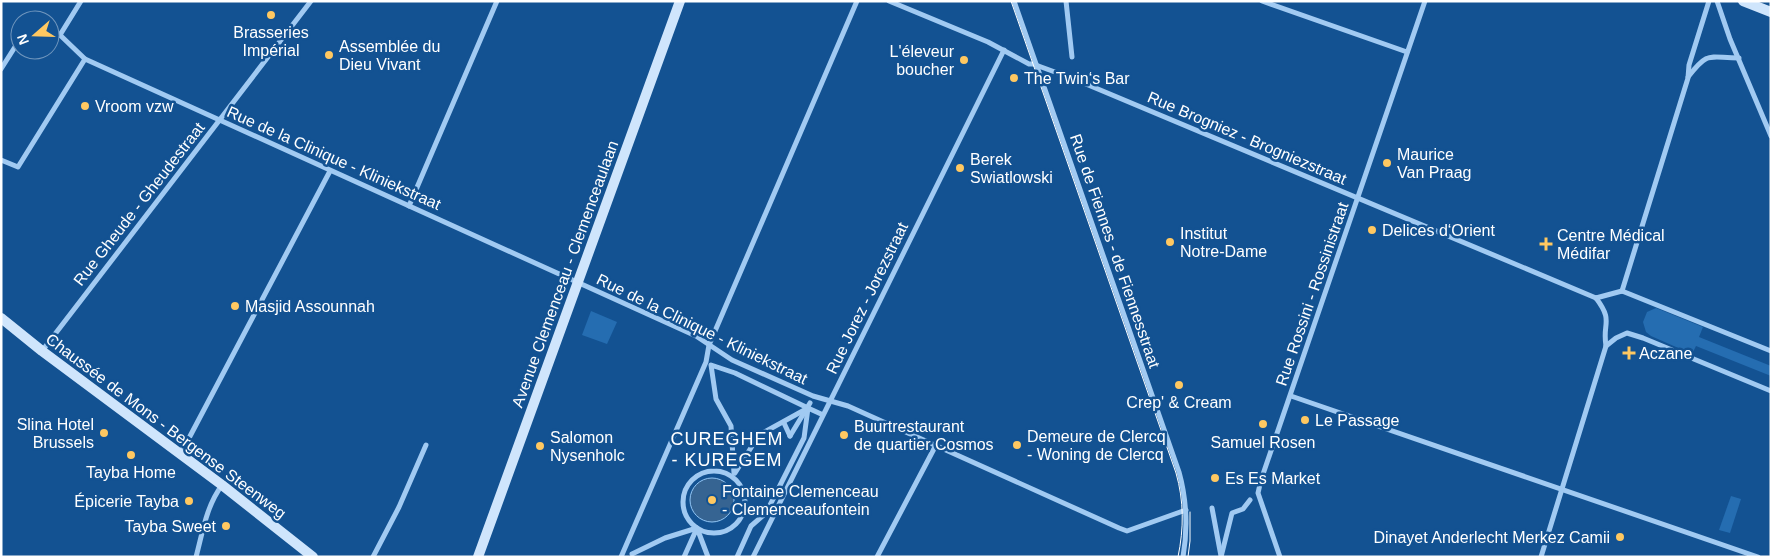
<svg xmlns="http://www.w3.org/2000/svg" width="1772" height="558" font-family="Arial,sans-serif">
<rect width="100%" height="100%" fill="#135292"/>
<g fill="#256db1">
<polygon points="1656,308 1703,327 1699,337 1771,366 1771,376 1696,346 1692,354 1651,336 1646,332 1643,322 1647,312"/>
<polygon points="591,311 617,322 607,344 582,335"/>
<polygon points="1731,496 1741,499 1730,533 1719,530"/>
</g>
<circle fill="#366492" stroke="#92c6f5" cx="712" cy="500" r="22"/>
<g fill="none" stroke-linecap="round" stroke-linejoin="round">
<g stroke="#a1caf2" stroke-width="5">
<polyline points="889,1 988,42 1029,64 1033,64 1074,79 1596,298"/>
<path d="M1014 1 1179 472C1187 501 1188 528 1183 557"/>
<polyline points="1066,1 1072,57"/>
<polyline points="1262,1 1407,52"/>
<polyline points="1717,1 1730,39 1771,136"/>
<polyline points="60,35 81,1"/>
<polyline points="85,59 696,336 732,360 813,396 848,406 1119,528 1127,531 1186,510"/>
<polyline points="1,69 20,39"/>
<path d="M1688 77C1709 50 1709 58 1739 58"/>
<polyline points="1,160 18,167 85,59 60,35 50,29"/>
<polyline points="409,206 497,1"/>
<polyline points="1622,291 1688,78 1689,65 1709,1"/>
<polyline points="1622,291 1771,351"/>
<polyline points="1596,298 1622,291"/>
<polyline points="1606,346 1616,338 1627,333 1643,338 1771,391"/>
<polyline points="42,351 311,1"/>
<polyline points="1291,396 1758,557"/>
<polyline points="784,423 790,436"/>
<polyline points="790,436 810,403"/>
<polyline points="180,453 188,440 330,171"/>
<circle cx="714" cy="502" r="31"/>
<polyline points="734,473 731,426 716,399 711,365 735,373 808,408"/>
<polyline points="735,473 759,435 808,408 821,414"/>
<polyline points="1212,508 1221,556"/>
<polyline points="632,554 665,538 697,528"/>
<path d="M196 557C203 531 206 507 222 485"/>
<polyline points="373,557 399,507 426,445"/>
<polyline points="621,557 706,362 709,345 857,1"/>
<polyline points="684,557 697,528 708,557"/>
<polyline points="737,557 751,526 766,513 804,438 808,408"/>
<polyline points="753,557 1004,50"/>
<polyline points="877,557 936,445"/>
<polyline points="1221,557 1232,513 1243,509 1250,500"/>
<polyline points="1280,557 1258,493 1261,480 1425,1"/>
<path d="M1541 557 1606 346C1602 322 1614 322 1596 298"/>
</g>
<g stroke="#cfe5fc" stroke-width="10">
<polyline points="1743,1 1771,12"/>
<polyline points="1,318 42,351 222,485 313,557"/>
<polyline points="478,557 680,1"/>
</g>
<g stroke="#fff" stroke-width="1">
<path d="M1011 1 1176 473C1184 501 1184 528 1178 557"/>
<polyline points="1188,557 1190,541 1190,512"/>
</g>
</g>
<g fill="#ffc861" stroke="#135292" stroke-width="2">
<circle cx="271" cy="15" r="5"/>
<circle cx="329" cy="55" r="5"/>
<circle cx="964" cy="60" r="5"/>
<circle cx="1014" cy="78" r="5"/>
<circle cx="85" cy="106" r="5"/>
<circle cx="1387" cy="163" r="5"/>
<circle cx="960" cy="168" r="5"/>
<circle cx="1372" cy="230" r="5"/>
<circle cx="1170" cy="242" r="5"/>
<path d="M1543.5 236.5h5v5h5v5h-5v5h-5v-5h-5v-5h5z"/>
<circle cx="235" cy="306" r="5"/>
<path d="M1626.5 345.5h5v5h5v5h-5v5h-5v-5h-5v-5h5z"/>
<circle cx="1179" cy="385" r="5"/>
<circle cx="1305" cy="420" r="5"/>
<circle cx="1263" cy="424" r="5"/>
<circle cx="104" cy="433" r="5"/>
<circle cx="844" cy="435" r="5"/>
<circle cx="1017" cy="445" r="5"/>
<circle cx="540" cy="446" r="5"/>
<circle cx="131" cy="455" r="5"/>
<circle cx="1215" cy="478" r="5"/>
<circle cx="712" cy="500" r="5"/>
<circle cx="189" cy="501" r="5"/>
<circle cx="226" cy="526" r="5"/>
<circle cx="1620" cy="537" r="5"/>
</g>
<g text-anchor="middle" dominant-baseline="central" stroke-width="5" stroke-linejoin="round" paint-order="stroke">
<g font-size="16" fill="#fff" stroke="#135292" text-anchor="start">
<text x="271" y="32" text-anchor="middle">Brasseries<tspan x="271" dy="18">Impérial</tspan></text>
<text x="339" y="46">Assemblée du<tspan x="339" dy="18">Dieu Vivant</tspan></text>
<text x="954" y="51" text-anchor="end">L'éleveur<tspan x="954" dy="18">boucher</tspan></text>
<text x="1024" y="78">The Twin‘s Bar</text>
<text x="95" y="106">Vroom vzw</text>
<text x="1397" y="154">Maurice<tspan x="1397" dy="18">Van Praag</tspan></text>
<text x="970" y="159">Berek<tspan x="970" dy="18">Swiatlowski</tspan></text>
<text x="1382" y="230">Delices d‘Orient</text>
<text x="1180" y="233">Institut<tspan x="1180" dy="18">Notre-Dame</tspan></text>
<text x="1557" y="235">Centre Médical<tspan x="1557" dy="18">Médifar</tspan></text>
<text x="245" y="306">Masjid Assounnah</text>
<text x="1639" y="353">Aczane</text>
<text x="1179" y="402" text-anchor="middle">Crep' &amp; Cream</text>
<text x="1315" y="420">Le Passage</text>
<text x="94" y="424" text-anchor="end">Slina Hotel<tspan x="94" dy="18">Brussels</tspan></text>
<text x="854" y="426">Buurtrestaurant<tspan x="854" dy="18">de quartier Cosmos</tspan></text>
<text x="1027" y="436">Demeure de Clercq<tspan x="1027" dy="18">- Woning de Clercq</tspan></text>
<text x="550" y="437">Salomon<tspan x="550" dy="18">Nysenholc</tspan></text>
<text x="1263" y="442" text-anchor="middle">Samuel Rosen</text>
<text x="131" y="472" text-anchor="middle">Tayba Home</text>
<text x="1225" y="478">Es Es Market</text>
<text x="722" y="491">Fontaine Clemenceau<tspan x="722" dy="18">- Clemenceaufontein</tspan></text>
<text x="179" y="501" text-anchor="end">Épicerie Tayba</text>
<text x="216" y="526" text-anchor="end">Tayba Sweet</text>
<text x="1610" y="537" text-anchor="end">Dinayet Anderlecht Merkez Camii</text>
</g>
<g font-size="16" fill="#fff" stroke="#135292">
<text transform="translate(1247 138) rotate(23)">Rue Brogniez - Brogniezstraat</text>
<text transform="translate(334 158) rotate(24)">Rue de la Clinique - Kliniekstraat</text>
<text transform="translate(139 204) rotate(-52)">Rue Gheude - Gheudestraat</text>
<text transform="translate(1115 251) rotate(71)">Rue de Fiennes - de Fiennesstraat</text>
<text transform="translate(565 274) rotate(-70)">Avenue Clemenceau - Clemenceaulaan</text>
<text transform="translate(1312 294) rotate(-71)">Rue Rossini - Rossinistraat</text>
<text transform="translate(867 298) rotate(-64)">Rue Jorez - Jorezstraat</text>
<text transform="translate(702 329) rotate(26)">Rue de la Clinique - Kliniekstraat</text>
<text transform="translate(166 426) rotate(37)">Chaussée de Mons - Bergense Steenweg</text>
</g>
<g font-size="18" letter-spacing="1" fill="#fff" stroke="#135292">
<text x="727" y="439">CUREGHEM<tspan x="727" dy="21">- KUREGEM</tspan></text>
</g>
</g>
<rect width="1772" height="558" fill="none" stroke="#ffffff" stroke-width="5"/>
<g transform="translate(35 35) rotate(250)"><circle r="24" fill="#135292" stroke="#7197be"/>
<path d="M0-4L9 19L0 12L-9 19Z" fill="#ffc861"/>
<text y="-8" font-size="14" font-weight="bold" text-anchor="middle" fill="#ffffff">N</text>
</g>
</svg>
